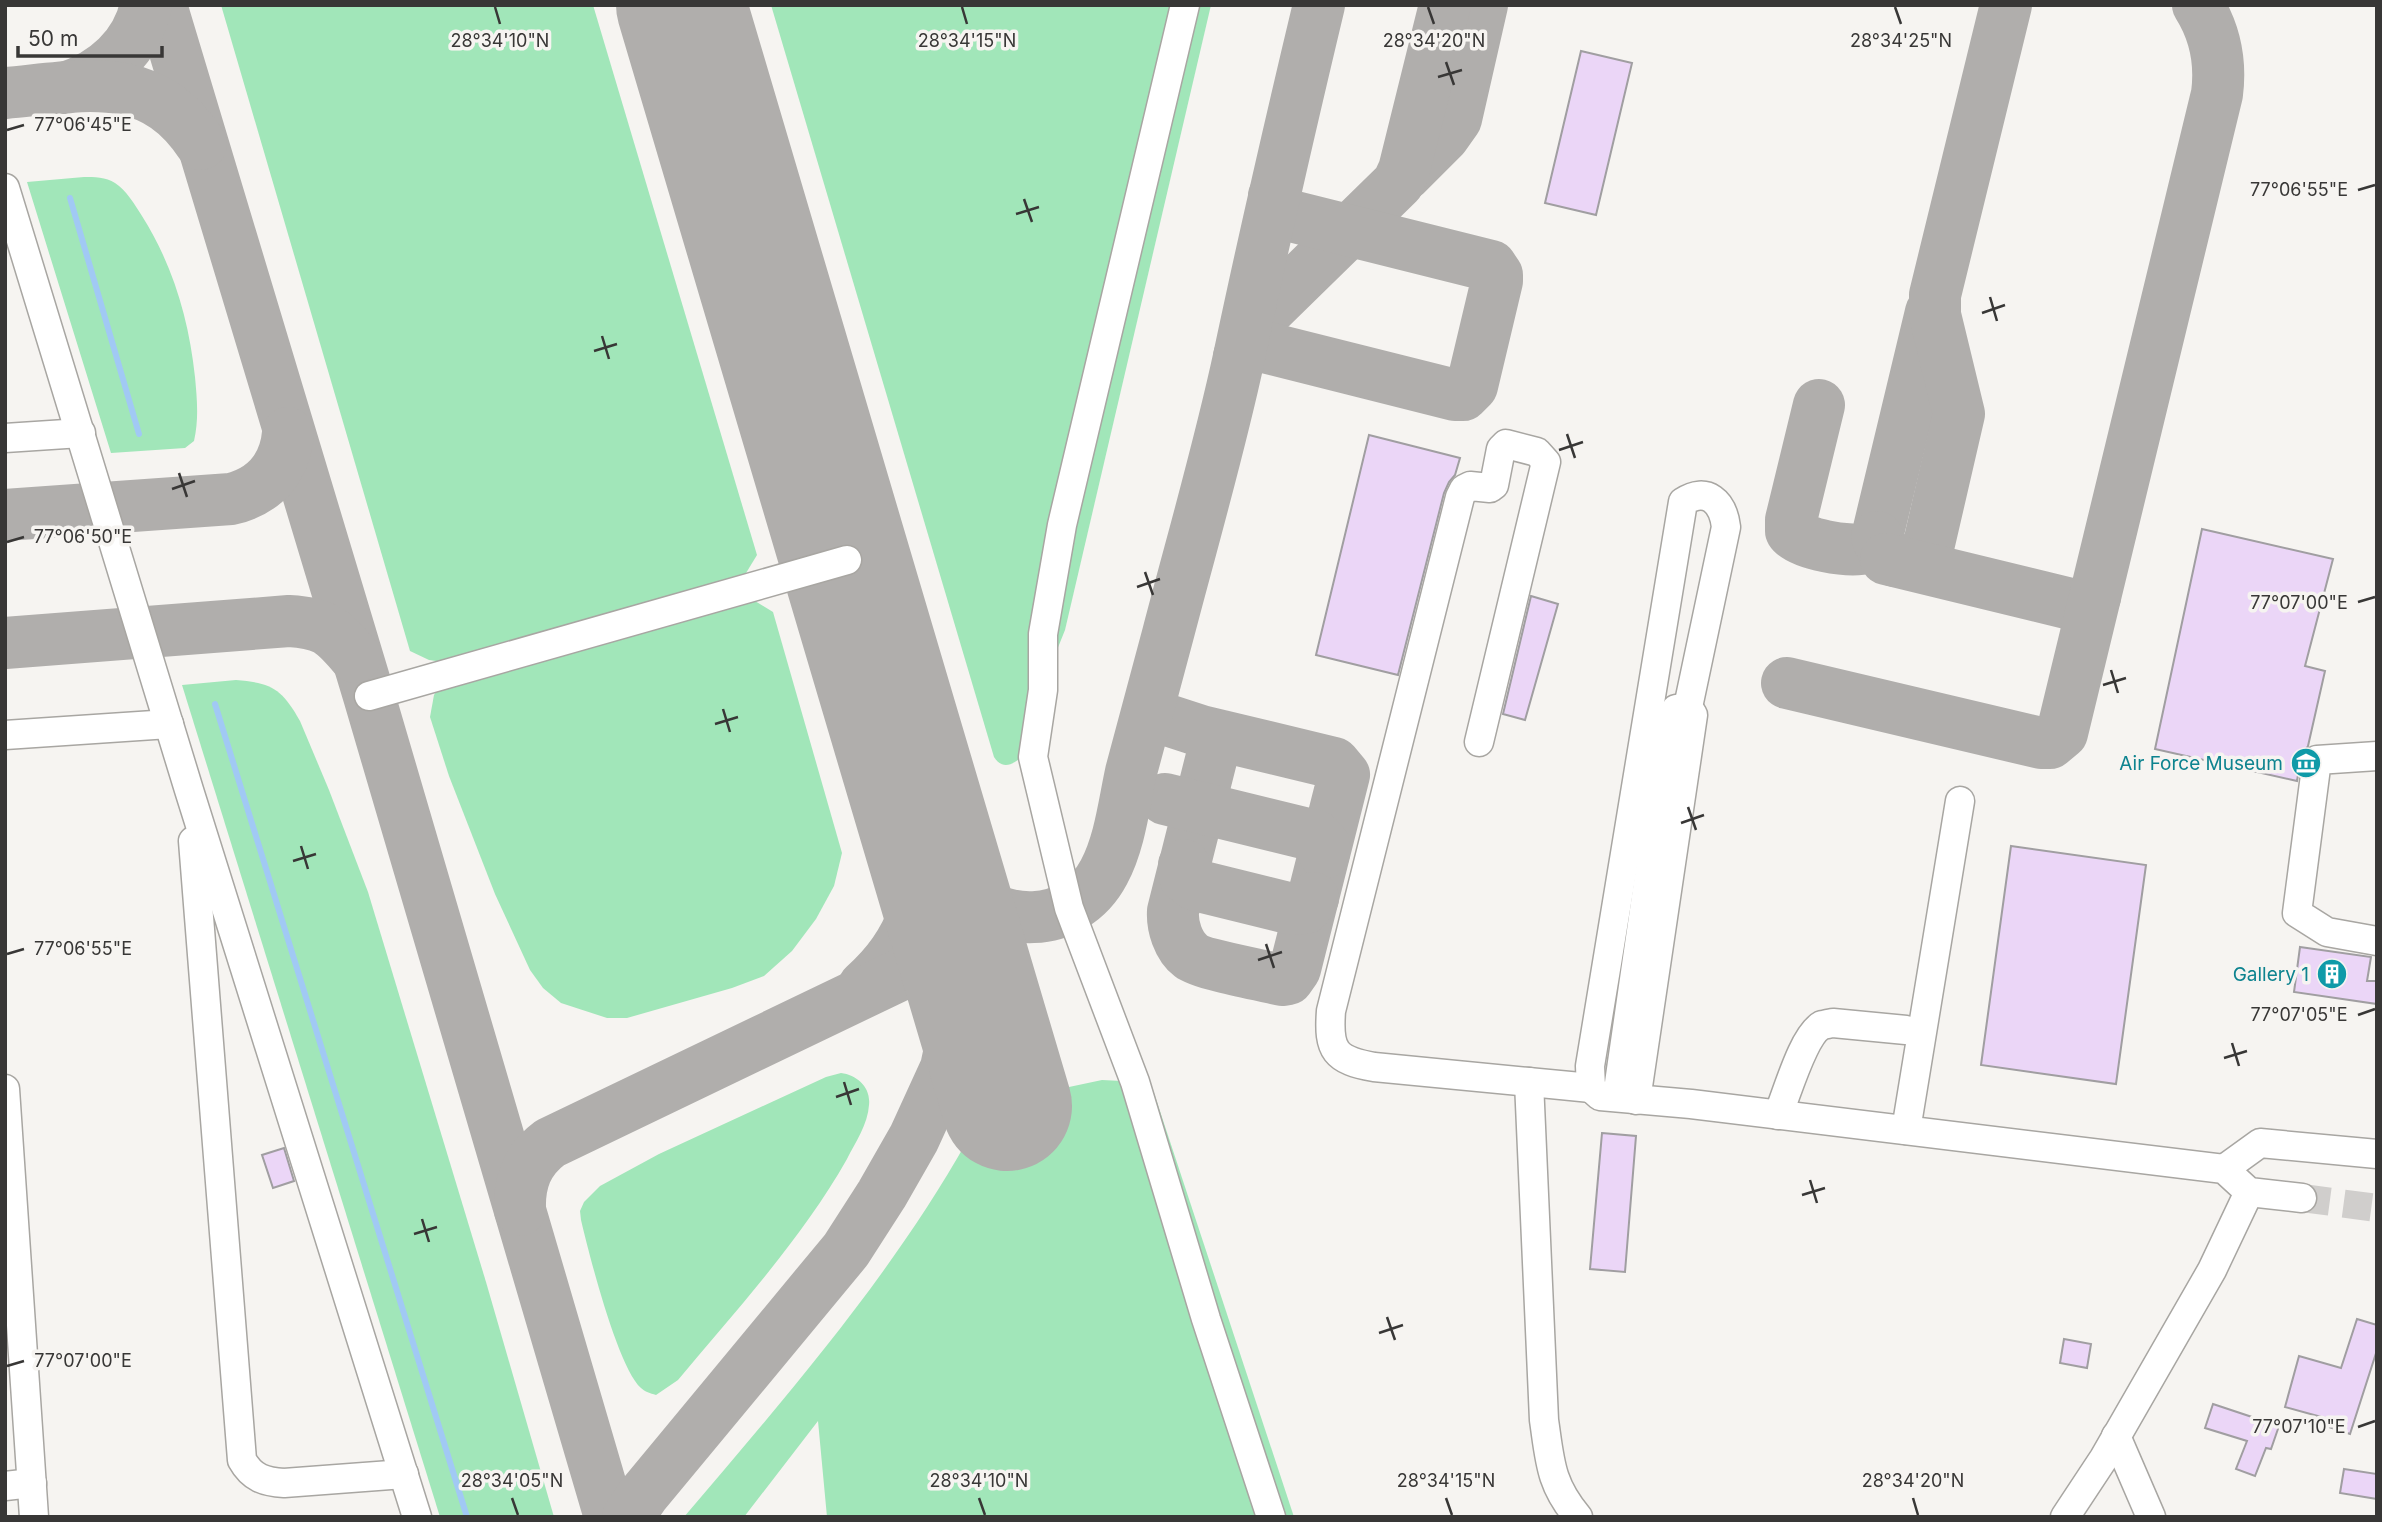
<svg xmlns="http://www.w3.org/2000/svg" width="2382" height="1522" font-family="Inter,sans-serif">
<rect width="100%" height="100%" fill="#f6f4f1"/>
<g fill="#a1e6b9">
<polygon points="221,5 593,5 757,555 743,578 443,662 429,660 410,651"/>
<path d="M771 5H1175L1024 755C1014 764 1003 771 994 757Z"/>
<polygon points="1196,5 1211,5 1065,630 1055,655 1049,639"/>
<path d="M84 177C94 177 106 177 115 183 126 190 135 205 142 216 173 265 189 320 195 377 197 399 199 419 194 441L185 448 111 453 27 182Z"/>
<polygon points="750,598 773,612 842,853 834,886 816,919 792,951 764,976 732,988 627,1018 607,1018 561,1003 543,988 530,970 495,894 449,776 430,717 434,695 439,687"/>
<path d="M236 680C272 683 282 689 300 721L329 790 368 892 486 1282 554 1517H440L182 685Z"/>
<path d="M841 1073C857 1075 871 1087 869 1105 868 1124 855 1143 847 1159 801 1240 737 1309 678 1380L656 1395C650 1393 645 1392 641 1388 618 1368 589 1254 581 1220L580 1211 584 1202 600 1186 659 1154 826 1077Z"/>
<path d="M1102 1080 1122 1081 1261 1517H827L818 1421 744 1517H684C785 1398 890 1278 967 1141L962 1120 1069 1087Z"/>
<polygon points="1152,1087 1294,1517 1279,1517 1152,1108"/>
</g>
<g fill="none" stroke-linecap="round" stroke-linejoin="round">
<g stroke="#a1c9f4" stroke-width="6">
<polyline points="70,198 139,434"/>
<polyline points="215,704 467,1517"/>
</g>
<g stroke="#b0aeac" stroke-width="52">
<polyline points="161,5 369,696 610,1517"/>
<path d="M65 88C105 75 137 47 146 5"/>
<path d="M5 93C84 86 151 68 201 144"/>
<polyline points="1405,175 1444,136 1456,119 1482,5"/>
<polyline points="1244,341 1255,323 1398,183 1404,170 1445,5"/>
<polyline points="1239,357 1256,345 1455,395 1463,395 1472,386 1497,281 1497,275 1491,266 1283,214 1275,203 1274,196"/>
<path d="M1819 405 1791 520V531C1799 544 1851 553 1865 548 1871 546 1874 542 1877 537L1931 312"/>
<path d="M5 515 231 499C265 491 285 468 288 433"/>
<path d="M1877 537 1884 552 1895 561C1908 560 1921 561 1928 548L1959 414 1935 315V295L2006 5"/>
<polyline points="1886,559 2079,606 2090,604 2095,597"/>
<path d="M5 643 289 621C325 623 333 631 355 657"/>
<path d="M1787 683 2041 743H2050L2062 733 2217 94C2221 63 2215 32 2198 5"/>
<path d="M1150 705 1156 715 1161 718 1201 731 1334 763 1344 775 1295 969 1288 979 1282 980C1265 976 1201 964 1191 956 1178 946 1172 926 1173 911L1213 752C1212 741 1209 737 1201 731"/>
<polyline points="1165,799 1316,836 1324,845 1324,853"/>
<path d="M923 822C932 843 939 865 955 882 996 930 1073 931 1104 872 1120 842 1124 804 1131 772 1143 726 1156 680 1168 634 1192 542 1219 450 1239 357 1264 239 1291 122 1319 5"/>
<polyline points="1184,865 1185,877 1194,884 1199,886 1292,909 1305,908 1313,898"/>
<path d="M864 986C913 943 929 890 922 826"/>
<path d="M520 1210C519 1182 527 1160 550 1143L904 973 987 938"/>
<polyline points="628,1517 643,1495 846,1250 882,1194 914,1138 946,1068 957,1016 958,970 953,923"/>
</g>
<polyline stroke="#b0aeac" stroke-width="130" points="681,5 1007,1106"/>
</g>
<g fill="#ebd6f7" stroke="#a09ea1" stroke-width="2">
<polygon points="1581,51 1632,63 1596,215 1545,203"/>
<polygon points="1369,435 1460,458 1455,475 1449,482 1444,493 1398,675 1316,655"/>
<polygon points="2202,529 2333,559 2305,666 2325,671 2308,746 2301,757 2297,781 2155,749"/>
<polygon points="1531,596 1558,604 1525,720 1503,714"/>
<polygon points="2011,846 2146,865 2116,1084 1981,1065"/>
<polygon points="2300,947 2371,957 2367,981 2377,981 2377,1004 2294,992"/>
<polygon points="1602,1133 1636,1136 1625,1272 1590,1269"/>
<polygon points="284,1148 294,1181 273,1188 262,1155"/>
<polygon points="2357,1319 2377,1325 2377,1350 2350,1434 2323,1425 2325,1418 2285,1407 2299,1356 2341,1368"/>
<polygon points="2064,1339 2091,1344 2087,1368 2060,1363"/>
<polygon points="2213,1404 2279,1426 2271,1449 2266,1448 2255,1476 2236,1469 2247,1441 2205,1428"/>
<polygon points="2344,1469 2377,1474 2377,1499 2340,1493"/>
</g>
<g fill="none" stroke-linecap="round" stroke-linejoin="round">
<polyline stroke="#d0cecc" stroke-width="28" stroke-dasharray="28 14" stroke-linecap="butt" points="2302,1198 2377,1208"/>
<g stroke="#a8a6a2" stroke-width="31">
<g id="minor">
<polyline points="1185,5 1062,525 1043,634 1043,690 1033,757 1069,908 1135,1082 1206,1319 1271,1517"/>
<polyline points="5,188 189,790 417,1517"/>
<polyline points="5,438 81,433"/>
<polyline points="369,696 847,560"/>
<path d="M1688 707 1726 527C1723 502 1707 486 1683 502L1590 1066 1591 1088 1600 1096 1691 1104 2224 1169 2249 1192 2302 1198"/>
<polyline points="5,735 169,724"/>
<path d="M1479 742 1546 462 1537 452 1506 444 1501 449 1494 485 1490 488 1470 486 1464 489 1460 497 1331 1011C1328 1051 1335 1060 1374 1067L1591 1088"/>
<polyline points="2377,756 2317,760 2297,913 2327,932 2377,941"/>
<path d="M193 841 242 1460C252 1478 265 1482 284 1483L404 1474"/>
<path d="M1529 1082 1544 1420C1550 1461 1550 1484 1578 1517"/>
<polyline points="5,1089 34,1517"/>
<polyline points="1617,1097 1672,717 1676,709 1688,707 1693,715 1636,1100"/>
<path d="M1778 1115C1787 1094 1803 1035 1822 1025 1823 1025 1832 1023 1833 1023L1906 1030"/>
<polyline points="1906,1130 1960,801"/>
<polyline points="2224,1169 2260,1143 2377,1154"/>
<polyline points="2116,1436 2151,1517"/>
<polyline points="5,1486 32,1483"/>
<polyline points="2065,1517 2104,1458 2212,1270 2249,1192"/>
</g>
</g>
<use href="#minor" stroke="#fff" stroke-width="28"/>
</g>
<path fill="none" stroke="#383736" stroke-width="2.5" d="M495 7 500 24M962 7 967 24M1428 7 1434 24M1895 7 1901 24M1446 62 1454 85M1438 77 1462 70M7 130 24 125M2358 190 2375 185M1024 199 1032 222M1016 214 1039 207M1990 297 1997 321M1982 313 2005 305M602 336 609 359M594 351 617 344M1567 434 1575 458M1559 450 1583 442M179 473 187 497M172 489 195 481M7 542 24 537M1145 572 1153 595M1137 587 1160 579M2358 602 2375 597M2111 670 2118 693M2103 685 2126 678M723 709 730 732M715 724 738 717M1688 807 1696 830M1681 823 1704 815M301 846 308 869M293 861 316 854M1266 944 1274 968M7 954 24 949M1258 960 1282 952M2358 1015 2375 1009M2232 1043 2239 1066M2224 1058 2247 1051M844 1082 851 1105M836 1097 859 1089M1810 1180 1817 1203M1802 1195 1825 1188M422 1219 429 1242M414 1234 437 1227M1387 1317 1395 1340M1379 1333 1403 1325M7 1366 24 1361M2358 1427 2375 1421M512 1498 518 1515M979 1498 985 1515M1446 1498 1452 1515M1913 1498 1918 1515"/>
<defs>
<g id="museum-disc" transform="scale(1.575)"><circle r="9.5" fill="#0f9aa8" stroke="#f6f4f1"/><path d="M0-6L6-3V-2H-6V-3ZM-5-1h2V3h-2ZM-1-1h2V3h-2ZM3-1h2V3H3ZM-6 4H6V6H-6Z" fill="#fff"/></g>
<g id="building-disc" transform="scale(1.575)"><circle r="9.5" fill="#0f9aa8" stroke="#f6f4f1"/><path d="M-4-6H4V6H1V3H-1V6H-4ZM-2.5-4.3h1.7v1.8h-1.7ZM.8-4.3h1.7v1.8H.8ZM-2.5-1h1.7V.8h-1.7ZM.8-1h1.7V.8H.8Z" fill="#fff"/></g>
</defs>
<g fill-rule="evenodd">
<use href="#museum-disc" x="2306" y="763"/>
<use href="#building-disc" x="2332" y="974"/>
</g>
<g text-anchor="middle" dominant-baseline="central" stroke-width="7" stroke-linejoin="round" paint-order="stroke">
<g font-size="19" fill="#0d838f" stroke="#f6f4f1" text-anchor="end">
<text x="2283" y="763">Air Force Museum</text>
<text x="2309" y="974">Gallery 1</text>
</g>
</g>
<g font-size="18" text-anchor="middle" fill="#383736" stroke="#f6f4f1" stroke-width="7" stroke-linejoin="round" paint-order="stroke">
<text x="500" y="47">28°34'10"N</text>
<text x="967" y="47">28°34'15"N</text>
<text x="1434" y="47">28°34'20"N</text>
<text x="1901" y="47">28°34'25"N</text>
<text x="83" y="131">77°06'45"E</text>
<text x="2299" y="196">77°06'55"E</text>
<text x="83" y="543">77°06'50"E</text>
<text x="2299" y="609">77°07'00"E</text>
<text x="83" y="955">77°06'55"E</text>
<text x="2299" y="1021">77°07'05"E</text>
<text x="83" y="1367">77°07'00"E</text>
<text x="2299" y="1433">77°07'10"E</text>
<text x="512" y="1487">28°34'05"N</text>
<text x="979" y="1487">28°34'10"N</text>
<text x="1446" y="1487">28°34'15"N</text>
<text x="1913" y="1487">28°34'20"N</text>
</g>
<rect width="2382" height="1522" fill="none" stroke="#383736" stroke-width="14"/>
<path d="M18 46v10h144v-10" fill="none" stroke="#383736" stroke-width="3.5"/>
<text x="28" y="46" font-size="21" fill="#383736" stroke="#f6f4f1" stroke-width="5" paint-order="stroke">50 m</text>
</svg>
